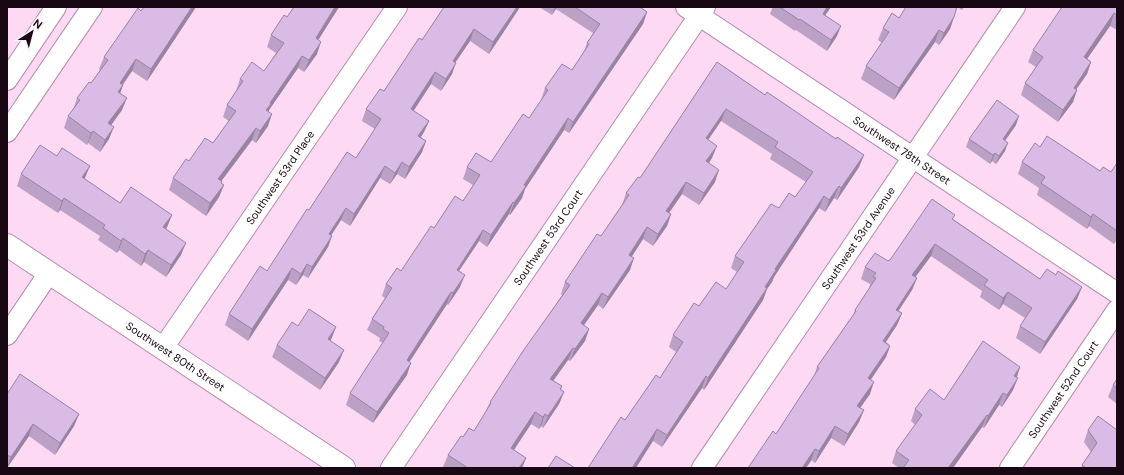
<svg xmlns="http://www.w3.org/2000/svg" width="1124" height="475" font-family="'DM Sans',sans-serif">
<rect width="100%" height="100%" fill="#fed9f4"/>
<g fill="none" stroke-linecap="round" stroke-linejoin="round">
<g stroke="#b78cac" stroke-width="22">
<g id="street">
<path id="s1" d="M686 7 1117 293"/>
<polyline points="7,80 56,7"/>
<polyline points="7,132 92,7"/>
<polyline points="7,335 49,273"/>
<path id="s2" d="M163 348 397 7"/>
<path id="s3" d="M391 468 705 7"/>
<path id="s4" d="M702 468 1015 7"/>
<path id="s5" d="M1010 468 1117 310"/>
</g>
</g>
<g stroke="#b78cac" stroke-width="24">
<g id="secondary">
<path id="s6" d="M7 245 344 468"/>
</g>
</g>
<use href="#street" stroke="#fff" stroke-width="20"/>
<use href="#secondary" stroke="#fff" stroke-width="22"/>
</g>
<g fill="#bba1c6">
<polygon points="144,7 196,7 147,81 132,71 123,85 120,93 122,110 111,125 109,139 100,152 88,143 87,145 64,128 68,116 73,110 77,98 91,83 100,70 99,69 104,57"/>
<polygon points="294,7 339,7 318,40 317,54 304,72 298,68 269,110 268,111 268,126 256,143 252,140 221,181 222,181 221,183 224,185 219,197 206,216 169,190 173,178 189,161 213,143 229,121 223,117 227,105 236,91 240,79 264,71 276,53 267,47 271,35 287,17"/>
<polygon points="444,7 520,7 489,54 470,41 455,62 452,74 441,91 431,84 413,111 429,121 424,132 421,137 426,141 422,152 405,179 397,174 390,184 380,178 350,226 341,220 331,235 332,236 328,247 308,278 303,275 296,285 288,280 248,341 225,325 229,314 267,271 309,210 356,158 375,129 362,121 366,109 384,91 422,40"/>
<polygon points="539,7 640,7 647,12 643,24 569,133 564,130 525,189 522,198 510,215 509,214 487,247 479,241 459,271 460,287 448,305 447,304 409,362 407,375 373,423 346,405 350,393 383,343 379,341 380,338 367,330 372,319 385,298 382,296 386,284 401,271 434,228 463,201 473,185 463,179 467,167 491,162 529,118 542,100 541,100 545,88 572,70 583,54 587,43 593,33 556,9 552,15"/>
<polygon points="773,7 831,7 825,15 837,36 827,51 796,30 795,31 770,14"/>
<polygon points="906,7 964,7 962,10 957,7 950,29 939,45 935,42 894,100 861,79 866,66 882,43 878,40 883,28 899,18"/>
<polygon points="1117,7 1117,30 1110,26 1087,59 1091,62 1087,74 1076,89 1077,90 1073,102 1058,122 1021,95 1025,83 1036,67 1028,62 1033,50"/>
<polygon points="717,62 765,95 836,139 864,155 859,167 837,200 834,198 825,212 819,208 774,277 772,282 767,289 763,300 704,390 702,388 662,447 653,441 625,420 660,378 676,352 669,347 673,335 699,306 726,289 737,272 731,268 735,256 779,208 795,197 806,182 770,159 772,154 721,121 708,140 712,158 709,163 715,182 699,205 682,194 669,213 671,214 667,226 653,246 643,239 632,256 630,270 603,309 598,305 584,325 589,329 585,341 570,361 568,360 553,381 562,386 561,390 564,392 559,404 543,428 541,426 539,429 531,424 514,450 526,458 522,468 445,468 443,467 448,455 463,437 474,431 486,411 490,402 562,295 561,294 565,282 601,236 622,205 626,193 640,178"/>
<polygon points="1016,125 1005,140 1005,151 996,164 992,161 990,164 966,147 969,139"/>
<polygon points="1040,147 1100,171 1111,172 1117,163 1117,240 1114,244 1089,226 1087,229 1037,195 1039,188 1018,174 1022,162"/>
<polygon points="21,174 85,179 120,203 172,215 167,227 166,229 181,255 166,277 144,262 141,266 119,250 117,253 98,240 100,236 60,210 58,213 17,186"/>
<polygon points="953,219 1040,279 1056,275 1082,287 1077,299 1040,354 1016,338 1020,326 1025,318 1003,304 999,310 980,297 982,291 931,256 915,277 917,278 912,290 898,311 902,313 897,325 886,342 890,346 886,357 870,380 870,394 860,408 864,410 859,422 844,446 831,438 815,463 776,434 814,376 817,367 853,315 855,310 869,289 870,284 861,279 865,267 888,261"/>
<polygon points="298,326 336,327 330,341 339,362 320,390 272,357 277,345"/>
<polygon points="1020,367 1017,377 1013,390 1002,407 999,405 984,428 982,427 953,468 899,468 892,463 896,451 915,425 911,421 915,409 944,400"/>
<polygon points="1117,379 1117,404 1108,397 1113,385"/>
<polygon points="7,394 79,414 74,426 55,455 29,436 7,468"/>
<polygon points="1088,430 1117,468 1081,468 1082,465 1091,452 1084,442"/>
</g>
<g fill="#9883a1">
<polygon points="192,7 196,7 147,81 151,69"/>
<polygon points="335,7 339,7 312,50 316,38"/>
<polygon points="517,7 520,7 489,54 493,42"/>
<polygon points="555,7 557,7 552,15"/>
<polygon points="827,7 831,7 819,24 823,14"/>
<polygon points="647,12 643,24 569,133 573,122"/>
<polygon points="1114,13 1110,26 1080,69 1084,57"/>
<polygon points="954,17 950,29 939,45 944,33"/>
<polygon points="841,26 837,36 827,51 831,40"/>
<polygon points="474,29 470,41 449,72 453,61"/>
<polygon points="939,30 935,42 894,100 899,88"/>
<polygon points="321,42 317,54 304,72 309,60"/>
<polygon points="302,56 298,68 269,110 267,116 266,110 270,103"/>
<polygon points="136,59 132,71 115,95 120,83"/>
<polygon points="1091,62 1087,74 1069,100 1074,88"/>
<polygon points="456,63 452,74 441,91 446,79"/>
<polygon points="435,72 431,84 407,121 411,109"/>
<polygon points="123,85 119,97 118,92"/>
<polygon points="1077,90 1073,102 1058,122 1063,110"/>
<polygon points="127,98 122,110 104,135 108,123"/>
<polygon points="726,109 721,121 701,150 706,138"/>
<polygon points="272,114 268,126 256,143 260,131"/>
<polygon points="1019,116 1016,125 1000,148 1003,139"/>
<polygon points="568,118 564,130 525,189 522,198 510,215 514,203 524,185"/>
<polygon points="429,121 424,132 414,147 418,136"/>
<polygon points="114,127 109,139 100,152 105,140"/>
<polygon points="256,128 252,140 214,191 218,179"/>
<polygon points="93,131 88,143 87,145 91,133"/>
<polygon points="426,141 422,152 405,179 409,167"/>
<polygon points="1008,143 1005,151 996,164 999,156"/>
<polygon points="717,146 712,158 702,173 706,161"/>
<polygon points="995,153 992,161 990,164 993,155"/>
<polygon points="864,155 859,167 837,200 841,188"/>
<polygon points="402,162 397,174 390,184 395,173"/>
<polygon points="90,166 85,178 78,189 82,177"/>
<polygon points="385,166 380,178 350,226 354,214"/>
<polygon points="719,170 715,182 699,205 704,193"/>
<polygon points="686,182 682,194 662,223 666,211"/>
<polygon points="224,185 219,197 206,216 210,203"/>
<polygon points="839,186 834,198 825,212 829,200"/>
<polygon points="824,196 819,208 774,277 772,282 767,289 763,300 704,390 708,378 765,287 775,269"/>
<polygon points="64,198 60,210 58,213 62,201"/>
<polygon points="513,202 509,214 487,247 491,235"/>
<polygon points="346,208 341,220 325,245 329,234"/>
<polygon points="671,214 667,226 653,246 658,234"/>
<polygon points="1093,214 1089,226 1087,229 1091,217"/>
<polygon points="172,215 167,227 159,239 163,227"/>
<polygon points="647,227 643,239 625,267 629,255"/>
<polygon points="483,230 479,241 452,281 457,270"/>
<polygon points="332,236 328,247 308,278 312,267"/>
<polygon points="123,238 119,250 117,253 121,241"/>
<polygon points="186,243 181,255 166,277 171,265"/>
<polygon points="935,244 931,256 908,287 912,275"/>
<polygon points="148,250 144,262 141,266 145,254"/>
<polygon points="634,258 630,270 603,309 608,297"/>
<polygon points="307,264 303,275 296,285 301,274"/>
<polygon points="292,268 288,280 248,341 252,329"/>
<polygon points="465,275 460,287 448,305 453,293"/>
<polygon points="917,278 912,290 892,321 896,310"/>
<polygon points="1082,287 1077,299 1040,354 1045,342"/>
<polygon points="451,292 447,304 403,372 407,360"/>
<polygon points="1008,292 1003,304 999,310 1003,298"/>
<polygon points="602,293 598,305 577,335 581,323"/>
<polygon points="902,313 897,325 879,352 883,341"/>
<polygon points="336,327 331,340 323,351 328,339"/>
<polygon points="589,329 585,341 570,361 575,349"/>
<polygon points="890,346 886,357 864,390 868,378"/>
<polygon points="573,348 568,360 546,391 550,379"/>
<polygon points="344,350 339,362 320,390 325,378"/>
<polygon points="411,363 407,375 373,423 377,412"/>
<polygon points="1020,367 1016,379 1014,376"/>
<polygon points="706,376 702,388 662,447 667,435"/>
<polygon points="1018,378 1013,390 1002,407 1007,395"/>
<polygon points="874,382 870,394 853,418 857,406"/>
<polygon points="564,392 559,404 543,428 548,416"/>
<polygon points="1003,393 999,405 984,428 988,416"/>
<polygon points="864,410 859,422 844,446 848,434"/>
<polygon points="535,412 531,424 507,460 511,448"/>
<polygon points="79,414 74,426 55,455 60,443"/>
<polygon points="545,414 541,426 539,429 543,417"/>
<polygon points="987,415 982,427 953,468 948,468"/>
<polygon points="33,424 29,436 7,468 11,457"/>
<polygon points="835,426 831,438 815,463 819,451"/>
<polygon points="657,429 653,441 636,468 632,468"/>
<polygon points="815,449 811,461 806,468 802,468"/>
<polygon points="526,458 522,468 519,468"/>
</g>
<g fill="#d9bbe6" stroke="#9883a1">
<polygon points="144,7 192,7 151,69 136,59 120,83 123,85 118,92 127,98 108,123 114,127 105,140 93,131 91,133 68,116 80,100 77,98 89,82 91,83 108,60 104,57 138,8 141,11"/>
<polygon points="294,7 335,7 316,38 321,42 309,60 302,56 270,103 271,104 266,110 272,114 260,131 256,128 218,179 222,181 221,183 224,185 210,203 173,178 186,159 189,161 205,138 213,143 236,111 227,105 243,81 240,79 252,62 264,71 284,43 271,35 284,15 287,17"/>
<polygon points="444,7 517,7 493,42 474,29 453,61 456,63 446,79 435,72 411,109 429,121 418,136 426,141 409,167 402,162 395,173 385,166 354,214 346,208 329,234 332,236 312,267 307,264 301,274 292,268 252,329 229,314 260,266 267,271 307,209 309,210 347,152 356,158 381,119 366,109 380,89 384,91 419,38 422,40"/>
<polygon points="575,7 640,7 647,12 573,122 568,118 524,185 526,186 514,203 513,202 491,235 483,230 457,270 465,275 453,293 451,292 407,360 411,363 377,412 350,393 389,333 383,329 384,327 372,319 392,288 386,284 397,268 401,271 431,226 434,228 455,196 463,201 480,175 467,167 476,153 491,162 523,114 529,118 548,90 545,88 562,64 572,70 589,44 587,43 600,24"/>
<polygon points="780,7 827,7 823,14 841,26 831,40 800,19 799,20"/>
<polygon points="906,7 957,7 954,17 944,33 939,30 899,88 866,66 889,32 883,28 892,13 899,18"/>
<polygon points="1062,7 1117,7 1117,15 1114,13 1084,57 1091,62 1074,88 1077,90 1063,110 1025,83 1043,57 1033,50"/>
<polygon points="717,62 765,95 767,92 836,139 837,137 864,155 841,188 839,186 829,200 824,196 775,269 776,270 765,287 767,288 708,378 706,376 667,435 657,429 632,468 588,468 621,417 625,420 656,375 660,378 683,342 673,335 694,303 699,306 716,282 726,289 744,262 735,256 771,204 779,208 789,193 795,197 813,172 775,147 778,142 726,109 706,138 717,146 706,161 719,170 704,193 686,182 666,211 671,214 658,234 647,227 629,255 634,258 608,297 602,293 581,323 589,329 575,349 573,348 550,379 562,386 560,389 564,392 548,416 545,414 543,417 535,412 511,448 526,458 519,468 513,467 513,468 468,468 448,455 461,436 463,437 469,428 474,431 491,403 490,402 523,351 570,285 565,282 597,234 601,236 629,195 626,193 638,177 640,178"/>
<polygon points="997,100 1019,116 1003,139 1008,143 999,156 995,153 993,155 969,139"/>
<polygon points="1047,136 1100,171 1103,167 1111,172 1117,163 1117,231 1093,214 1091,217 1041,183 1045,177 1022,162 1035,143 1040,147"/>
<polygon points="40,145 57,156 62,148 90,166 82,177 120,203 131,187 172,215 163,227 186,243 171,265 148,250 145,254 123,238 121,241 103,228 105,225 64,198 62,201 21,174"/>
<polygon points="932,199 955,215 952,219 1040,279 1047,269 1056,275 1058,271 1082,287 1045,342 1020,326 1032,308 1008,292 1003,298 984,285 988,280 935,244 912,275 917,278 896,310 902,313 883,341 890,346 868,378 874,382 857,406 864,410 848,434 835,426 819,451 815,449 802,468 748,468 773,431 776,434 819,368 817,367 856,311 855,310 876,278 873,277 876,273 865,267 875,253 888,261 889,260 890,260"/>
<polygon points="309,309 336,327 328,339 344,350 325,378 277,345 292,322 298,326"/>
<polygon points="983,341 1020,367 1014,376 1018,378 1007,395 1003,393 988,416 987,415 948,468 903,468 909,460 896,451 922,415 915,409 930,389 944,400"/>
<polygon points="20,374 79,414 60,443 33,424 11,457 7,455 7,394"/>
<polygon points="1117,379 1117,388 1113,385"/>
<polygon points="1098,416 1117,430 1117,468 1086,468 1082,465 1097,443 1088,430"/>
<polygon points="556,456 575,468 548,468"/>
</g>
<g text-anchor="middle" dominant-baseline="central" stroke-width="3" stroke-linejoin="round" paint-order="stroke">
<g font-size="11" fill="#170814" stroke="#faf0f7">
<text stroke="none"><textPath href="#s1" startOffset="259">Southwest 78th Street</textPath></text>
<text stroke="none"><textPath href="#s2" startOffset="207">Southwest 53rd Place</textPath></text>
<text stroke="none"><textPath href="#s3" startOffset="279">Southwest 53rd Court</textPath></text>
<text stroke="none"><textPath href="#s4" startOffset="278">Southwest 53rd Avenue</textPath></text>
<text stroke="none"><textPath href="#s6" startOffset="202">Southwest 80th Street</textPath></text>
<text stroke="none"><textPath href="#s5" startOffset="95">Southwest 52nd Court</textPath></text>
</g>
</g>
<rect width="1124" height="475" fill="none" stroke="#170814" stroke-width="16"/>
<g transform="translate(32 32) rotate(36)" stroke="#faf0f7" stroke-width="3" paint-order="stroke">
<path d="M0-3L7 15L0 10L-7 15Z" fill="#170814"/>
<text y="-6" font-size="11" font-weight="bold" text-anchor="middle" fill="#170814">N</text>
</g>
</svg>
